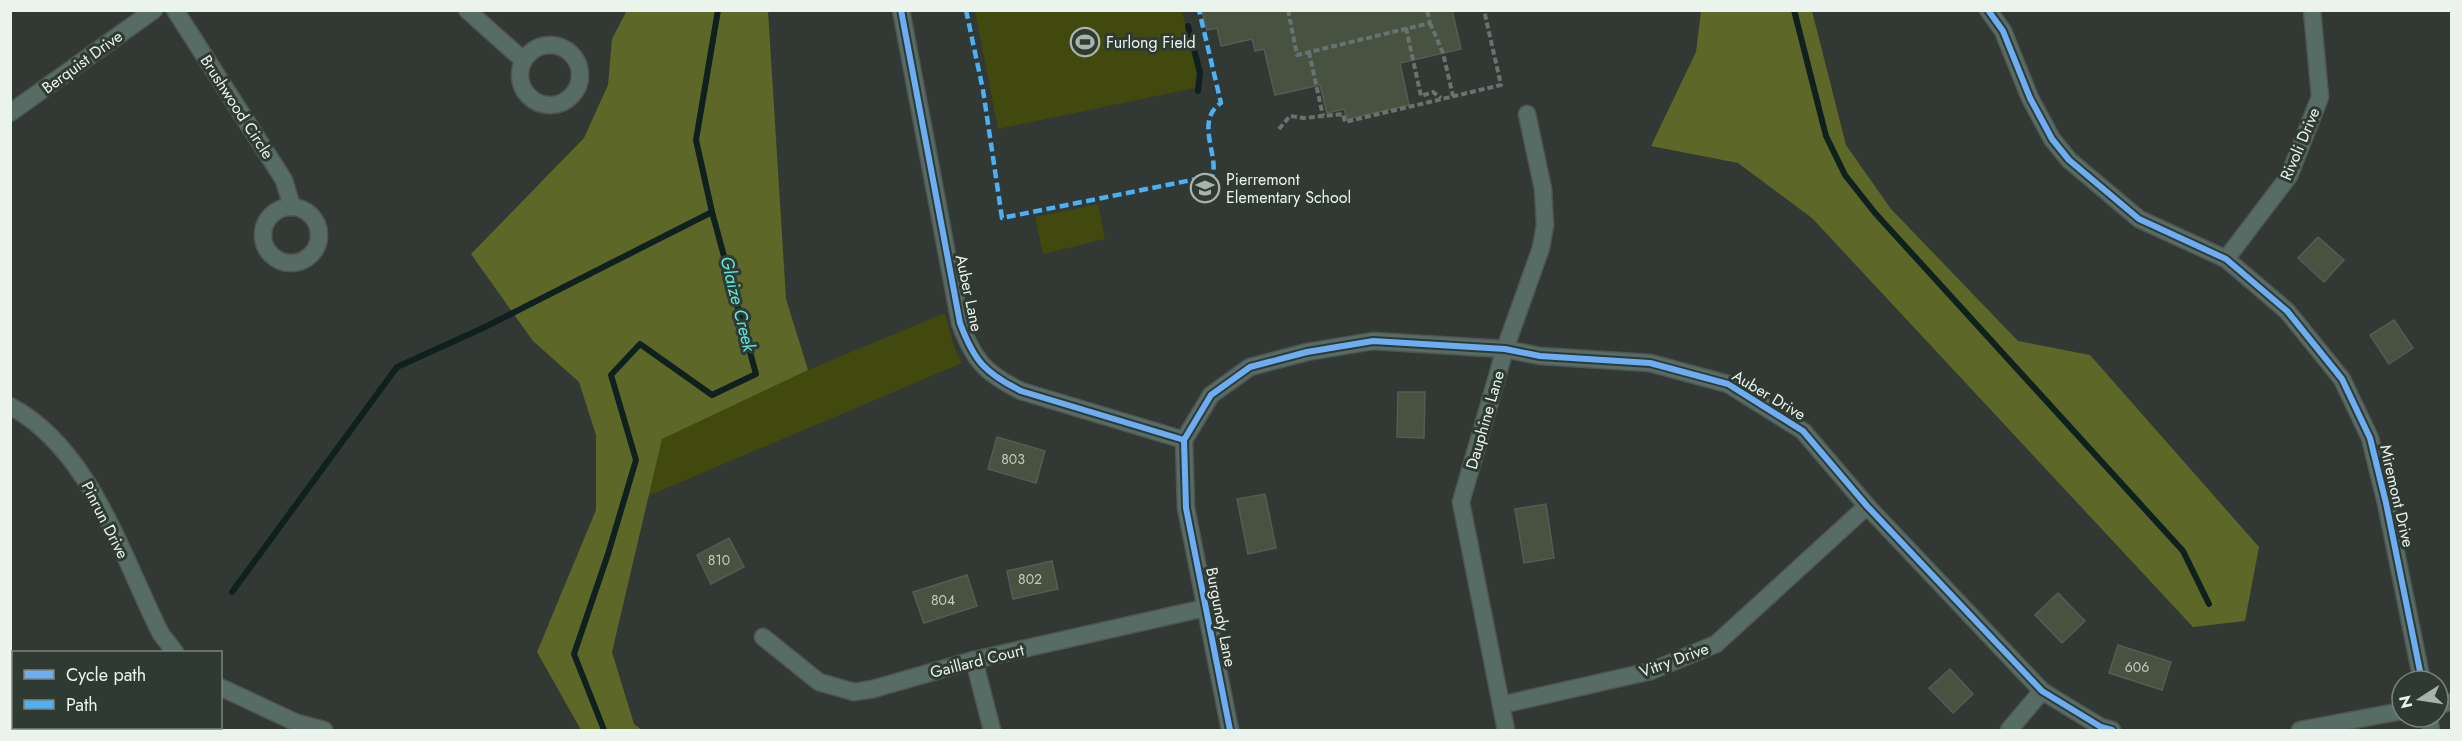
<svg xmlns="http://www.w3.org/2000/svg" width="2462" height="741" font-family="Jost,sans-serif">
<rect width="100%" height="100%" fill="#323833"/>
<g fill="#41490f">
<polygon points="975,11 1182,11 1197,73 1195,88 998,129"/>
<polygon points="1098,204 1105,239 1043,254 1035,217"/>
<polygon points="945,313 954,347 962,363 648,496 662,438 808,370"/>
<polygon points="13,719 14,728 92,728 88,730 11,730 11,722"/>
</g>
<g fill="#5d6828">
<polygon points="627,10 768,11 786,299 808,370 662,439 612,652 634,724 642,730 581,730 537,652 596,510 596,435 579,382 533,341 471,254 584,138 608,85 612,39"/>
<polygon points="1701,11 1812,11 1846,145 1891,209 2018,341 2090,355 2259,547 2245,621 2193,627 1812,218 1738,163 1651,146 1696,52"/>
</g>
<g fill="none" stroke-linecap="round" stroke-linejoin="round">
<g stroke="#0f201f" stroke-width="6">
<polyline points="1794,10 1826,136 1845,175 1875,213 2183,551 2209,604"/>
<polyline points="1188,26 1200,73 1198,91"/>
<polyline points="232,592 397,367 483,328 712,212"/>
<polyline points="604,730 574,654 608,554 636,460 611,375 640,344 712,395 756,374 712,212 696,140 718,10"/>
</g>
</g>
<g fill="#475241" stroke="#565b56" stroke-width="1.5">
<polygon points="1202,10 1452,10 1461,49 1400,63 1409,105 1347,119 1344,109 1327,113 1320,85 1275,95 1264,49 1255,51 1252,39 1221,46 1217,28 1207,30"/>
<polygon points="2318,237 2344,260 2324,282 2298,258"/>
<polygon points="2394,320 2413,348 2389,364 2370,335"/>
<polygon points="1398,392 1425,392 1424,438 1397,437"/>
<polygon points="997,437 1045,451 1036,483 988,469"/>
<polygon points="1265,494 1276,548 1248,554 1237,499"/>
<polygon points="1546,504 1554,558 1524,563 1515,509"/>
<polygon points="729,538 744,567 711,584 697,555"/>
<polygon points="1052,561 1058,589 1013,599 1007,571"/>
<polygon points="967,575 977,606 924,623 913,592"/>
<polygon points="2058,593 2085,621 2062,643 2035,615"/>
<polygon points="2118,645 2171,662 2162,690 2109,673"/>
<polygon points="1950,669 1973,694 1953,713 1929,688"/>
</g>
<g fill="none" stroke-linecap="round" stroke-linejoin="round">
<g stroke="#505552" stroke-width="19">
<g id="minor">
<polyline points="175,10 284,180 292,207"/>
<polyline points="467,10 523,60"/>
<path d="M901 10 960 323C974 361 985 373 1021 391L1184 440 1186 508 1230 730"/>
<polyline points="1988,10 2003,31 2030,98 2052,139 2069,160 2139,219 2226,259 2287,311 2342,379 2370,438 2386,503 2422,681"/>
<circle cx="550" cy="75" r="30"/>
<polyline points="10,113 154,10"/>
<circle cx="291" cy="235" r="28"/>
<polyline points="2226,259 2289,176 2320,97 2312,10"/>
<path d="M10 406C91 449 122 557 161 634L175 652"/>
<polyline points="1184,440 1211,395 1250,367 1307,352 1373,341 1505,349 1540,356 1650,363 1728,384 1803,431 1867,506 2042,691 2101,727 2112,730"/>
<polyline points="763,637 819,682 854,692 873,689 974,660 1205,608"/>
<polyline points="974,660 992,730"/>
<polyline points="220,687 297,723 324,730"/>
<polyline points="1501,705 1651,671 1716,644 1867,506"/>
<polyline points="2438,705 2452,702"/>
<polyline points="2429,717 2431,730"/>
<polyline points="1506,730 1461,502 1505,349 1541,248 1545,225 1543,189 1527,114"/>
<polyline points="2009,730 2042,691"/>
<polyline points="2300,730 2402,711"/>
</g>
</g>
<g stroke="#65746e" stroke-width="4" stroke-dasharray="6 3" stroke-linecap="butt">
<polyline points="1288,10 1297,55 1430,23 1427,10"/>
<polyline points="1430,23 1443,53 1453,96"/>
<polyline points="1406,28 1421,96 1433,92 1441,98"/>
<polyline points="1309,52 1323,116"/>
<polyline points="1279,129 1290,116 1304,118 1343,114 1345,122 1501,85 1484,10"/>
</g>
<use href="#minor" stroke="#566c65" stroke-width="16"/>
<path stroke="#4cb0f7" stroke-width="4.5" stroke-dasharray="9 4.5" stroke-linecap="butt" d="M966 10 983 90 1002 218 1212 176C1220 157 1194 121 1221 103L1199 10"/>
<g stroke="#2f3b32" stroke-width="10">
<g id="cycleway">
<path d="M901 10 960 323C974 361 985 373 1021 391L1184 440 1186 508 1230 730"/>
<polyline points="1988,10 2003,31 2030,98 2052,139 2069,160 2139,219 2226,259 2287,311 2342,379 2370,438 2386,503 2422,681"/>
<polyline points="1184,440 1211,395 1250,367 1307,352 1373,341 1505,349 1540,356 1650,363 1728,384 1803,431 1867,506 2042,691 2101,727 2112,730"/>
</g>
</g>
<use href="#cycleway" stroke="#6dadf4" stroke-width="6"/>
</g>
<defs>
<g id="stadium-ring" transform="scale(1.5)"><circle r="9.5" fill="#2f3b32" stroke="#aab2ac" stroke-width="1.5"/><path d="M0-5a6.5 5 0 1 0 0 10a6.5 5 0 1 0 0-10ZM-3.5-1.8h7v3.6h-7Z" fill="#aab2ac"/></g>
<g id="school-ring" transform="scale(1.5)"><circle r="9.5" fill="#2f3b32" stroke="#aab2ac" stroke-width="1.5"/><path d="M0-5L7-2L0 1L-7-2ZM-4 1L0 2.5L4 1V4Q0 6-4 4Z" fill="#aab2ac"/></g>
</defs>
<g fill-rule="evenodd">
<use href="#stadium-ring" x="1085" y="42"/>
<use href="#school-ring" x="1205" y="188"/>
</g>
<g text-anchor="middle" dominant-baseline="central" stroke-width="6" stroke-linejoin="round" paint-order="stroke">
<g font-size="14" fill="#c2cbc2">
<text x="1013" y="459">803</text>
<text x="719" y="560">810</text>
<text x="1030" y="579">802</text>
<text x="943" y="600">804</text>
<text x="2137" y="667">606</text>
</g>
<g font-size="16" fill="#ebf3ed" stroke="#2f3b32" text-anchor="start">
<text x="1106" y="42">Furlong Field</text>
<text x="1226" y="179">Pierremont<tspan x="1226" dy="18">Elementary School</tspan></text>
</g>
<g font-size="16" fill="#ebf3ed" stroke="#2f3b32">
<text transform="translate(82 62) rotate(-36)">Berquist Drive</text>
<text transform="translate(237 107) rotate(57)">Brushwood Circle</text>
<text transform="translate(2300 144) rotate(-67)">Rivoli Drive</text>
<text transform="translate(969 293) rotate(78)">Auber Lane</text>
<text transform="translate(1769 395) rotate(31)">Auber Drive</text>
<text transform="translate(1485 420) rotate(-74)">Dauphine Lane</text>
<text transform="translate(2397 496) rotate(77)">Miremont Drive</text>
<text transform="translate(105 520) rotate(63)">Pinrun Drive</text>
<text transform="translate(1221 617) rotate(79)">Burgundy Lane</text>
<text transform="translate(1674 660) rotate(-20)">Vitry Drive</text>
<text transform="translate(977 661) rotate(-14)">Gaillard Court</text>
</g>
<g font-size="18" font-style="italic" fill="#5be8e0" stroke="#2f3b32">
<text transform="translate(738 304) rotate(76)">Glaize Creek</text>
</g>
</g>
<rect width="2462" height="741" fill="none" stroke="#ebf3ed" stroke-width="24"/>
<rect x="12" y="651" width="210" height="78" fill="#2f3b32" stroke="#7a857d" stroke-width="1.5"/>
<rect x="24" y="670" width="30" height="9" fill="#6dadf4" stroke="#7a857d" stroke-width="1.5"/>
<text x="66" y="681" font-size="18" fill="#ebf3ed">Cycle path</text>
<rect x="24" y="700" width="30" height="9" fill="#4cb0f7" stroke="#7a857d" stroke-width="1.5"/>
<text x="66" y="711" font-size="18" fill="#ebf3ed">Path</text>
<g transform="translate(2420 699) rotate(258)"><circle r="28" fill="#2f3b32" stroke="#7a857d" stroke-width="1.5"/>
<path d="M0-4.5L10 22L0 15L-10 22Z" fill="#aab2ac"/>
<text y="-9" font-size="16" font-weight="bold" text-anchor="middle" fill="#ebf3ed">N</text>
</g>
</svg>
